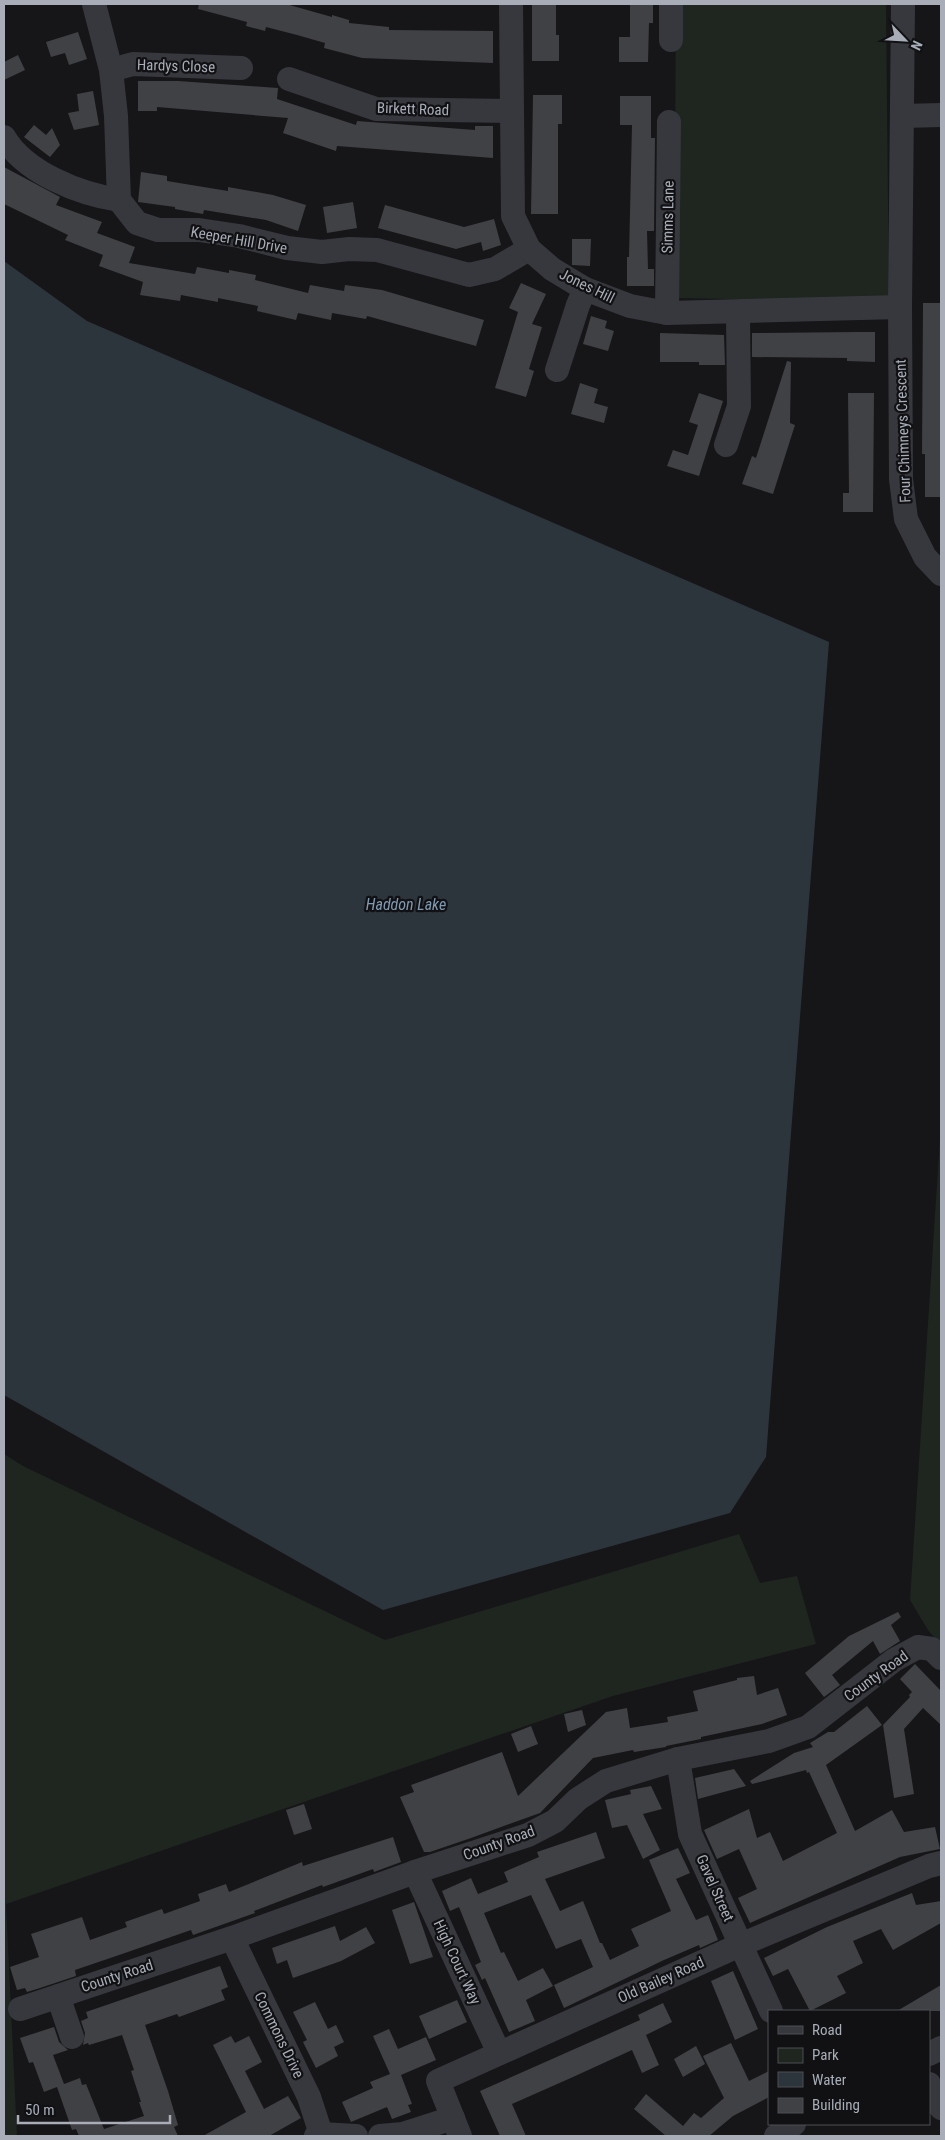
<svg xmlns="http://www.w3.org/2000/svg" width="945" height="2140" font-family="'Roboto Condensed',sans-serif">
<rect width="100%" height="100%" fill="#161618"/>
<g fill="#1e261f">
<polygon points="676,4 886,4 889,302 674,298"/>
<polygon points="941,1123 941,1645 928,1630 910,1600"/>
<polygon points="4,1454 23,1466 385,1640 739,1534 760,1583 797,1576 816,1644 613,1696 6,1904 17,2136 4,2136"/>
</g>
<polygon fill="#2c353c" points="4,261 87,321 829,642 766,1457 730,1513 383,1610 4,1395"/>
<g fill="#404145">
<polygon points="199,4 286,4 332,17 332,15 349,20 349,23 389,27 389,30 493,31 493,63 362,58 324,48 325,43 297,35 266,27 265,31 246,26 247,22 198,9"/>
<polygon points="532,4 556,4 556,35 559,35 559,61 532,61"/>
<polygon points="630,4 653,4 653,23 649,23 648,62 619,62 619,37 630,37"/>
<polygon points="78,32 87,59 69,65 65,53 51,57 46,42"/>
<polygon points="18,55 25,70 4,80 4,62"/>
<polygon points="138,81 178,81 278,88 277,99 356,125 357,121 475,130 475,126 493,126 493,158 337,146 336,151 283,133 288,118 157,107 157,111 138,111"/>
<polygon points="93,91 99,125 74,130 68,113 79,111 77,94"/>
<polygon points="533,95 562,95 562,124 558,124 558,214 531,214"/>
<polygon points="620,96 651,96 651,138 655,138 654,231 647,231 648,269 654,269 654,286 627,286 627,257 629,257 632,125 620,125"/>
<polygon points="34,125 46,135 52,128 60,145 50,157 24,137"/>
<polygon points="4,167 60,197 56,205 102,222 97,233 135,247 129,263 195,274 197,267 229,273 229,270 256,275 255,280 308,293 310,285 344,291 345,285 382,290 484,320 476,346 367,316 366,319 332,313 331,320 298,313 296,320 257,311 258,306 218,298 218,302 181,295 180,301 140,295 143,282 99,266 103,255 65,240 68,235 4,204"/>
<polygon points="141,172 167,176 167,181 228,191 228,187 273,195 306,205 298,231 266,220 204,210 203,214 175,209 175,207 138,202"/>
<polygon points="353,202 357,228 327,233 323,207"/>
<polygon points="385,205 464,227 494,219 501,245 483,251 481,242 456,249 378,228"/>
<polygon points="572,239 591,239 590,266 572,265"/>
<polygon points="521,283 546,294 532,324 542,327 529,369 534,371 526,397 495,388 518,312 509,308"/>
<polygon points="923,303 941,303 941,497 925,497 925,454 922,454"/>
<polygon points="591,316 607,321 605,328 614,331 608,351 583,344"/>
<polygon points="857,332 875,332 875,362 847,361 847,358 752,357 752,333"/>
<polygon points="660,333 724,335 725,365 699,365 699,362 660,362"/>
<polygon points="787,361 791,362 790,423 795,425 773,494 742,484 752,456 756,458"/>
<polygon points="580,383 598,389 594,403 608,407 604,423 571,414"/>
<polygon points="699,393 723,401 699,476 667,466 673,450 688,455 698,425 689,422"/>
<polygon points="848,393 874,393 873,512 843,512 843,493 849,493"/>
<polygon points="898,1612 901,1617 891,1625 900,1641 880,1654 873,1641 832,1675 840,1685 824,1697 805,1673 849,1636"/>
<polygon points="915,1664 941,1691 941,1725 923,1708 904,1729 914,1794 894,1798 883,1725 910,1697 909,1695 912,1692 900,1679"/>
<polygon points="754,1676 757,1695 778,1688 787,1715 762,1724 701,1737 701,1739 666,1746 666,1747 634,1752 633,1750 593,1758 540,1813 471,1838 430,1852 424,1852 400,1797 414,1792 411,1785 502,1752 518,1796 606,1712 627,1708 630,1728 668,1722 667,1717 698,1711 693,1691 737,1680 737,1678"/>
<polygon points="867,1706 882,1725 826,1765 855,1831 892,1810 904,1832 935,1827 940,1849 900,1857 750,1923 738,1898 757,1889 739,1849 717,1859 704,1830 749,1809 757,1838 770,1832 783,1861 837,1833 809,1772 807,1773 806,1770 752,1784 750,1781 794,1753 813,1747 810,1743 828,1732 834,1732"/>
<polygon points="582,1710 586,1725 568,1732 564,1714"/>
<polygon points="531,1726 538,1744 518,1752 511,1734"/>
<polygon points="734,1769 746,1786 698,1799 695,1778"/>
<polygon points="651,1786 662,1809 643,1814 660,1850 643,1859 627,1825 612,1828 605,1800 631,1794 630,1790"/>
<polygon points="304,1804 312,1829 294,1835 286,1810"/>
<polygon points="596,1832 605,1858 545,1879 560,1911 583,1901 600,1943 602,1943 610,1960 639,1946 631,1929 671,1911 649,1860 678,1848 690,1873 676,1879 696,1920 708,1915 718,1940 700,1948 699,1945 664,1960 564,2008 554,1985 593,1967 581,1939 556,1949 531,1895 484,1913 501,1953 504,1952 518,1981 543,1968 553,1986 526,2000 535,2021 509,2032 485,1978 482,1980 475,1965 481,1962 459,1907 450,1911 442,1891 471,1878 478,1894 508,1882 504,1872 539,1857 537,1852"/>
<polygon points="393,1837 401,1862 374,1872 373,1869 323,1887 322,1885 254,1911 255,1913 193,1935 191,1930 125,1953 75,1970 76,1976 37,1989 27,1992 25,1988 17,1990 10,1967 39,1957 31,1934 82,1917 90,1940 127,1927 125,1922 162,1909 164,1914 200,1901 198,1894 226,1884 229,1892 302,1862 303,1866"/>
<polygon points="912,1893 916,1905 941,1901 941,1923 893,1950 881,1929 853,1941 863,1963 837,1976 846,1993 810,2011 788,1969 773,1976 764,1958 827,1927"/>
<polygon points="414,1902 433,1957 410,1964 392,1910"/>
<polygon points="335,1926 340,1941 366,1927 375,1943 341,1961 293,1978 287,1960 277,1964 272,1948"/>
<polygon points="220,1966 228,1987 221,1990 225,2000 179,2017 177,2014 145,2025 168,2091 178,2125 174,2127 178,2136 79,2136 76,2129 72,2130 57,2087 44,2092 33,2062 29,2063 20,2038 54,2027 59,2042 68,2050 53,2055 64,2084 80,2078 82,2085 86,2084 104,2129 144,2116 139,2102 141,2102 131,2071 134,2070 122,2035 89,2045 88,2043 83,2045 85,2033 81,2021 88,2018 86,2012"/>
<polygon points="733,1971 758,2029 735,2040 711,1981"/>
<polygon points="941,1985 941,2011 897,2011"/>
<polygon points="457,2000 467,2022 429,2039 419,2016"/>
<polygon points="315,2002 328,2029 336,2025 344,2042 334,2047 338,2056 316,2068 303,2042 307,2040 293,2012"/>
<polygon points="663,2003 672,2022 646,2035 659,2065 642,2073 632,2050 573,2077 512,2104 526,2136 500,2136 480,2091 640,2020 638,2015"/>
<polygon points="389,2029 398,2049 426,2037 436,2060 401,2075 412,2104 408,2105 411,2112 392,2119 387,2107 351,2122 342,2102 373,2088 370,2082 390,2074 373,2036"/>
<polygon points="231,2036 235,2043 249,2036 262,2062 245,2071 264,2109 288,2096 301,2118 269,2136 203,2136 246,2112 213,2045"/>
<polygon points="731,2043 749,2081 769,2071 769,2097 733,2116 709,2136 666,2136 634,2109 646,2094 683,2126 694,2113 701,2118 724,2098 703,2056"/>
<polygon points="696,2046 705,2064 683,2077 674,2059"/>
</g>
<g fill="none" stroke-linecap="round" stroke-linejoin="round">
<g stroke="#37383d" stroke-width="24">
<polyline points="94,4 111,70 116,116 119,200 137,223 158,230 199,230 239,236 287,248 322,252 349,249 377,250 469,275 495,269 529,249"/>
<polyline points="511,4 513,216 529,249 552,269 585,289 630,306 667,313 900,307"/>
<polyline points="903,4 900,307 901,479 906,519 925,557 941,574"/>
<polyline points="671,40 671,4"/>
<polyline points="111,70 133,64 241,68"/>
<polyline points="289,79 376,109 512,111"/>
<polyline points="902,116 941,115"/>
<path d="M4 137C25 173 80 194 119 200"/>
<polyline points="667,313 669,122"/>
<polyline points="557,370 578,305 585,289"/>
<polyline points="726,445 739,406 738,312"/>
<polyline points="678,1759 690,1834 771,2011"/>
<polyline points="415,1872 499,2053"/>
<polyline points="232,1938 309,2097 321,2134"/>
<polyline points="58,1996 72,2037"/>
<polyline points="20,2009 232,1938 415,1872 528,1835 555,1821 578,1799 606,1781 678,1759 769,1741 808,1727 894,1660 918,1647 932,1649 941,1658"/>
<polyline points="929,2054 941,2048"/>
<polyline points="929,2084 941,2108"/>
<polyline points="316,2136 321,2134 356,2136"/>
<polyline points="380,2136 403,2134 453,2118"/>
<polyline points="460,2136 438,2081 740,1945 929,1866 941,1863"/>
<polyline points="776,2136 794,2124"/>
</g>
</g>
<g text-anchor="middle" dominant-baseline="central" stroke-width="4.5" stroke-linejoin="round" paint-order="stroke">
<g font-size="15" fill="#a8adb8" stroke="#111113">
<text transform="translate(176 66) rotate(2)">Hardys Close</text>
<text transform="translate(413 109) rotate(2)">Birkett Road</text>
<text transform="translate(668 217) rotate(-89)">Simms Lane</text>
<text transform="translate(239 240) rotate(10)">Keeper Hill Drive</text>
<text transform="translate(587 286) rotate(26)">Jones Hill</text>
<text transform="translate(903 431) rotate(-92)">Four Chimneys Crescent</text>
<text transform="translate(876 1676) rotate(-36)">County Road</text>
<text transform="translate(499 1843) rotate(-20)">County Road</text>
<text transform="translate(715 1888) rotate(66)">Gavel Street</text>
<text transform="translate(457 1962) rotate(65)">High Court Way</text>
<text transform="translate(117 1976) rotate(-18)">County Road</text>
<text transform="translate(661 1980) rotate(-24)">Old Bailey Road</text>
<text transform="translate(279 2035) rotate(64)">Commons Drive</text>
</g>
<g font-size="16" font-style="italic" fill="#7f9bb3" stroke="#111113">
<text x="406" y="904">Haddon Lake</text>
</g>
</g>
<rect width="945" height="2140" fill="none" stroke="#a8adb8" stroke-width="10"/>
<rect x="768" y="2010" width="162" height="115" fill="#111113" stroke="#4d4f55"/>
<rect x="778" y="2026" width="25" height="8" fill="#37383d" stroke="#4d4f55"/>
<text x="812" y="2035" font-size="15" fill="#a8adb8">Road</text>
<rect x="778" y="2048" width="25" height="15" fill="#1e261f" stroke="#4d4f55"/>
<text x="812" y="2060" font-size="15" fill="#a8adb8">Park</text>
<rect x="778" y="2072" width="25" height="15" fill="#2c353c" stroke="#4d4f55"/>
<text x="812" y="2085" font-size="15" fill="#a8adb8">Water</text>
<rect x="778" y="2098" width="25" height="15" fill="#404145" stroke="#4d4f55"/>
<text x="812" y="2110" font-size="15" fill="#a8adb8">Building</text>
<g transform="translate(905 40) rotate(115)" stroke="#111113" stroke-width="4" paint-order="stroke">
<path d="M0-4L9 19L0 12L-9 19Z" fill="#a8adb8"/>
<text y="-8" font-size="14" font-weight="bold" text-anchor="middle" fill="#a8adb8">N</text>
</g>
<path d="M18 2115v8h152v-8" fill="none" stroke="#a8adb8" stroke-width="2.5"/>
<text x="25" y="2115" font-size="15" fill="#a8adb8" stroke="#111113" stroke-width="4" paint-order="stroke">50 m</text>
</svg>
